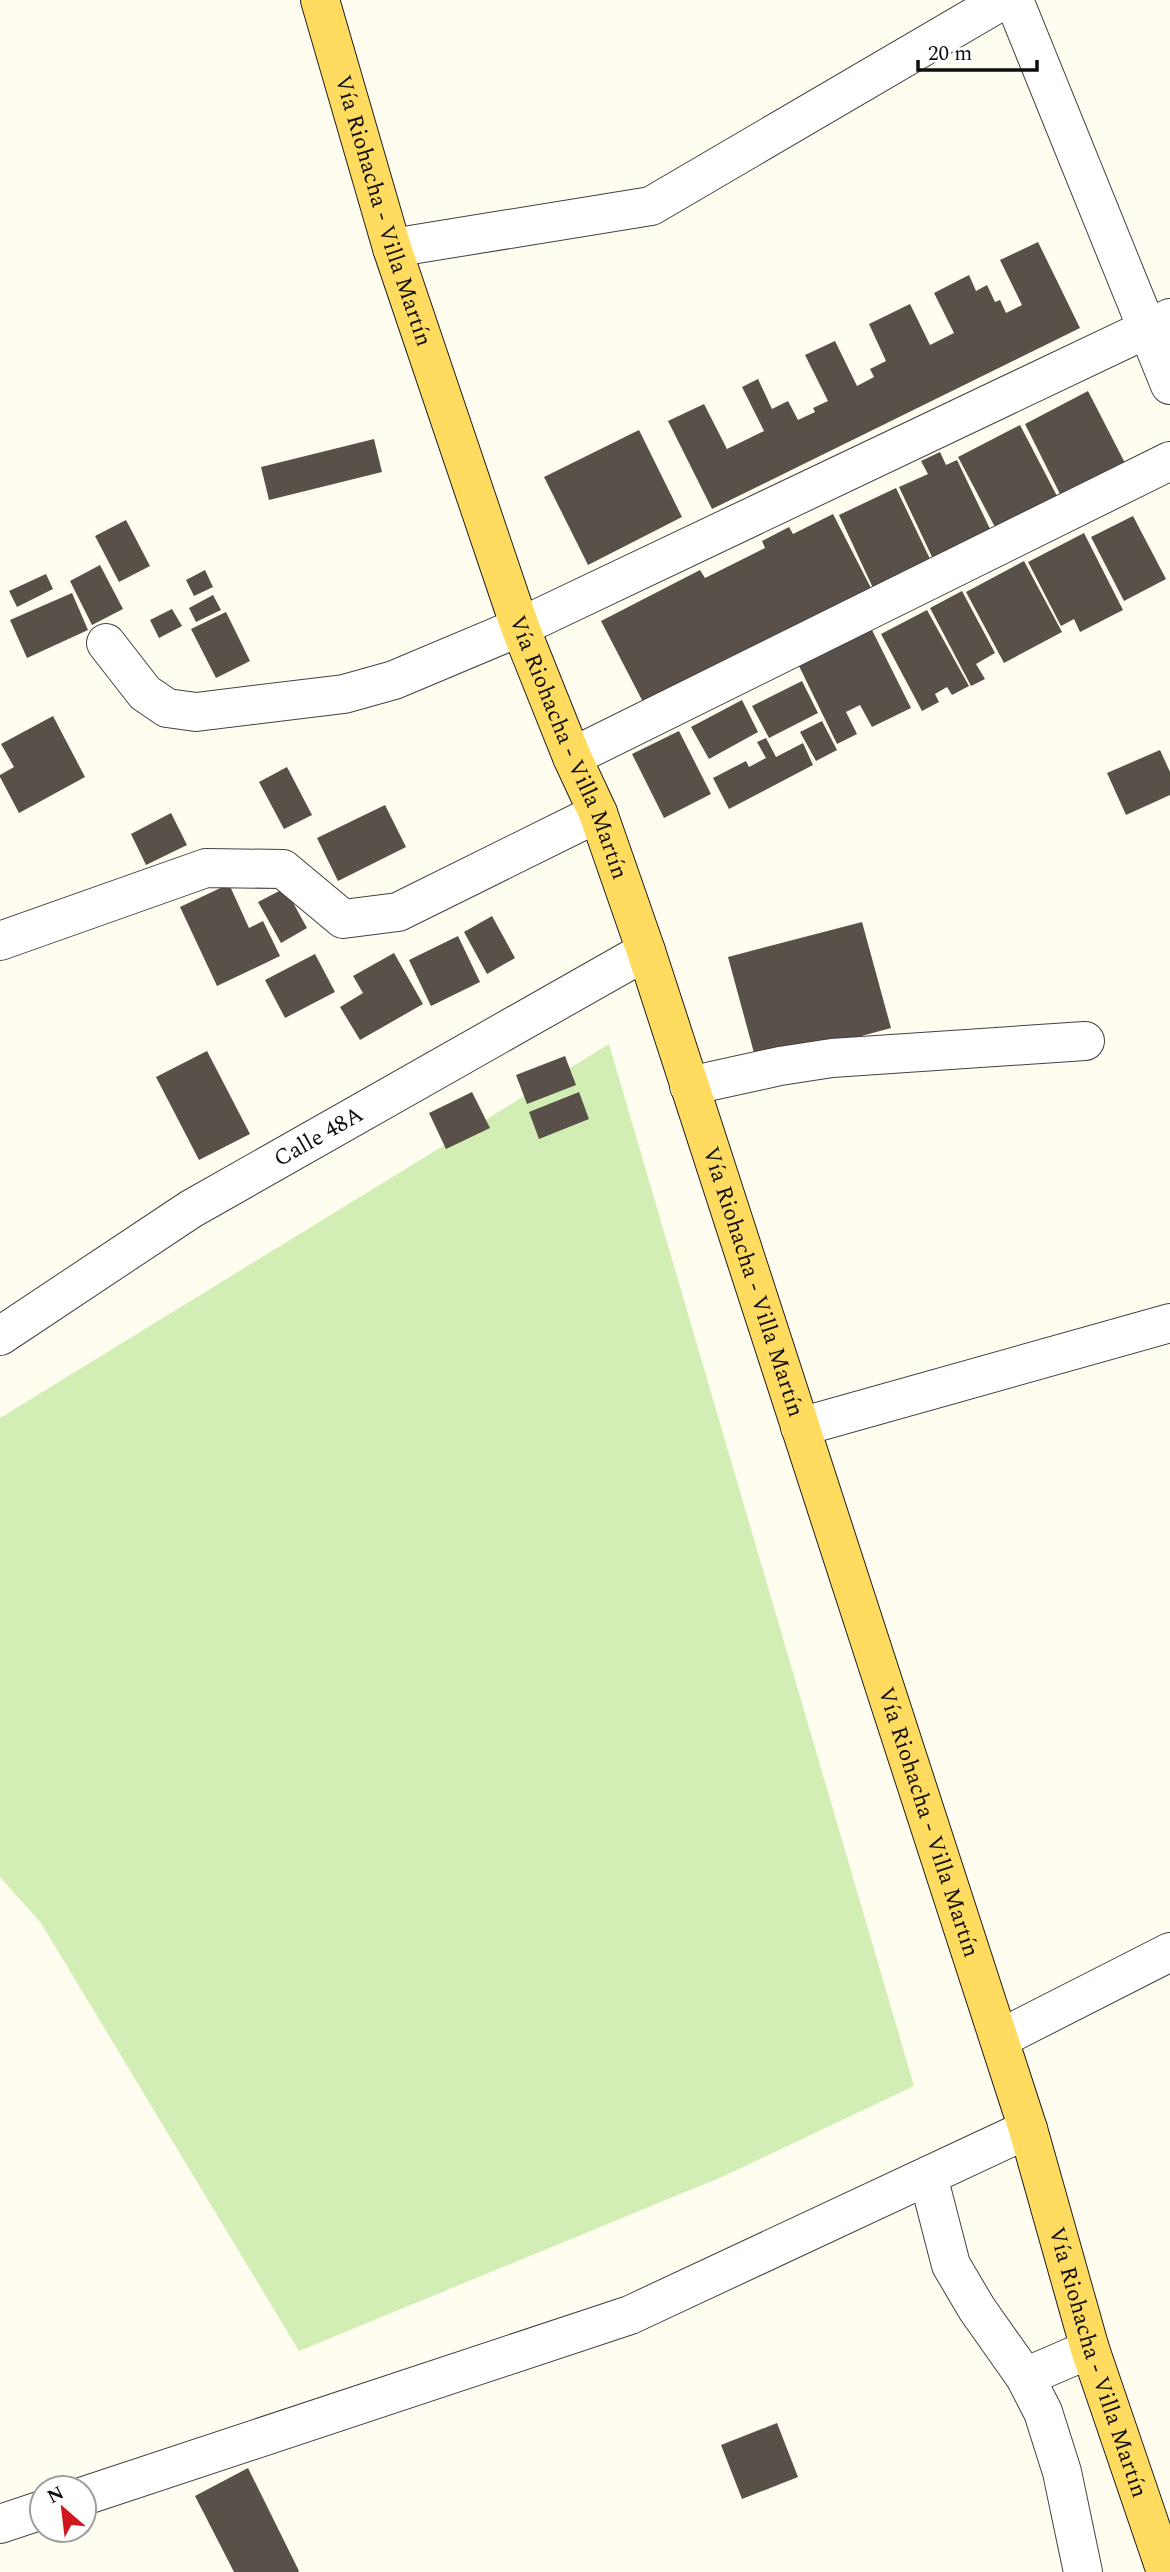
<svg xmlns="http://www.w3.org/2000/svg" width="1170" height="2572" font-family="Spectral,serif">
<rect width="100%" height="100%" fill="#fffcf0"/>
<polygon fill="#d2eeb5" points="609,1044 914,2086 724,2176 299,2351 41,1923 0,1877 0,1418"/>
<g fill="#59504a">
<polygon points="1038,242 1080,328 712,509 668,421 704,404 727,449 764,431 742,387 758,379 772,409 788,401 798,420 815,412 813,408 828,401 805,355 835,341 857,386 874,377 870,369 886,361 869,324 910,304 930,345 954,333 934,293 969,275 976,291 987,285 995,302 1000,300 1006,313 1022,305 1000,260"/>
<polygon points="1088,391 1126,465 1062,498 1025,424"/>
<polygon points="1020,425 1058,498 996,529 958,457"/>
<polygon points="639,430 682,517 588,565 544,477"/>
<polygon points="374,439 382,472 269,500 261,467"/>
<polygon points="940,452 946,465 957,460 992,533 934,561 899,487 928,474 921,461"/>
<polygon points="896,488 931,561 873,588 839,515"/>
<polygon points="833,514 871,588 644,704 601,621 700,570 705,578 765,548 762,541 789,527 793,534"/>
<polygon points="1133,516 1166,579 1124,601 1091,537"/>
<polygon points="126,520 150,566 119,582 95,536"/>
<polygon points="1084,533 1123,610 1080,632 1074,619 1061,626 1028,562"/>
<polygon points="1024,561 1062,632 1004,663 966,592"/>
<polygon points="100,565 123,609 92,625 70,581"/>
<polygon points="205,570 213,587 194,596 186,580"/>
<polygon points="46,574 53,589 17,607 9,591"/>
<polygon points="962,591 995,653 976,664 985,679 971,686 930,608"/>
<polygon points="72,593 88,630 27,658 10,620"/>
<polygon points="213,595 221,610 196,622 189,608"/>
<polygon points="172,609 182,626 159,638 150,620"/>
<polygon points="927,610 969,686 952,695 947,687 935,694 939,702 922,711 881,634"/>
<polygon points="226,612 250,661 216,678 191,629"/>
<polygon points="872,630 911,708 872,727 860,705 846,712 857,734 837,744 799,666"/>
<polygon points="802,681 818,713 769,738 752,706"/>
<polygon points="742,700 758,732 709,759 691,727"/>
<polygon points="53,716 85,777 19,813 0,777 0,775 14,767 1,744"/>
<polygon points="822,721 837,750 816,761 800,732"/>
<polygon points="679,731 711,794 664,818 632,754"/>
<polygon points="766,738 776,757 803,743 813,765 729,809 713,778 746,761 749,767 766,758 757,742"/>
<polygon points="1160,750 1170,772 1170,795 1126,815 1107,773"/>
<polygon points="287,767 312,815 284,829 259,782"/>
<polygon points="385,805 406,847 338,881 317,838"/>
<polygon points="171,813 187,845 146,865 131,834"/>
<polygon points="229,884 249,928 263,921 280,956 217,986 180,907"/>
<polygon points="285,888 307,928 281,943 258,902"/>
<polygon points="492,916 515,958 487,974 464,932"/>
<polygon points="862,922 891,1028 757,1064 728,957"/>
<polygon points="458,936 480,982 431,1006 409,960"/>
<polygon points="394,953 423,1004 360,1040 340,1007 363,993 353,976"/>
<polygon points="315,954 335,992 285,1018 265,980"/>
<polygon points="207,1051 250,1134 199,1160 156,1077"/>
<polygon points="565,1056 576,1085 527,1104 516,1075"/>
<polygon points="472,1092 490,1128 446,1149 429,1113"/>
<polygon points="579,1092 589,1119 539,1139 529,1112"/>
<polygon points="777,2423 798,2477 742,2499 721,2445"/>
<polygon points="248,2468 299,2571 298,2572 234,2572 195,2496"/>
</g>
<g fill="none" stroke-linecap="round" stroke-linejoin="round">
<g stroke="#424242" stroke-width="40">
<g id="minor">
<polyline points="1014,0 1170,385"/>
<polyline points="392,248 651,206 1003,0"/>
<polyline points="106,643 145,693 167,708 196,712 344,694 394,680 520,627 1170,318"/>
<polyline points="572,757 1170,461"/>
<polyline points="0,941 206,868 283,869 343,919 398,912 598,813"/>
<polyline points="689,1086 780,1066 832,1058 1085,1041"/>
<path id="s1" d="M0 1336 191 1209 646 951"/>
<polyline points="800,1427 1170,1323"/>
<polyline points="999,2039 1170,1952"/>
<polyline points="928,2176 951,2265 977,2309 1025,2377 1043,2412 1062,2472 1083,2572"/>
<polyline points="1025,2377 1090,2349"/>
<polyline points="84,2496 630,2315 1028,2129"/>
<polyline points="0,2524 42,2510"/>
</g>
</g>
<g stroke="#202020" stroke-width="40">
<g id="major">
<path id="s2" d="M320 0 392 248 520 627 572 757 598 813 646 951 1028 2129 1090 2349 1166 2572"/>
</g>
</g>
<use href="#minor" stroke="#fff" stroke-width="38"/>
<use href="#major" stroke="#ffdb60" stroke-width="38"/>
</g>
<g text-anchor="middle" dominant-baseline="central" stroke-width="7" stroke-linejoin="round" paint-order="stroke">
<g font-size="23" fill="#0f0f0f" stroke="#fff">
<text stroke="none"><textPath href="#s2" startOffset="220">Vía Riohacha - Villa Martín</textPath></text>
<text stroke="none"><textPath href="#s2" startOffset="788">Vía Riohacha - Villa Martín</textPath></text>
<text stroke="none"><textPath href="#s1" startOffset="376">Calle 48A</textPath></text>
<text stroke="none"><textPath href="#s2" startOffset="1354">Vía Riohacha - Villa Martín</textPath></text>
<text stroke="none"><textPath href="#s2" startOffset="1922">Vía Riohacha - Villa Martín</textPath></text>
<text stroke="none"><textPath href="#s2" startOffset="2488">Vía Riohacha - Villa Martín</textPath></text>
</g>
</g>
<g transform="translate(63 2509) rotate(332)"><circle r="33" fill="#ffffff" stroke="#9f9f9f" stroke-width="2"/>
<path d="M0-5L12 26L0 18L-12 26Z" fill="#ce181e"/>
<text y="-10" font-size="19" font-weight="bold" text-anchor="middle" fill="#0f0f0f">N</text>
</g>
<path d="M918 60v10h119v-10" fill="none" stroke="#0f0f0f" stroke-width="3.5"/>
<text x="928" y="60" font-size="21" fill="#0f0f0f" stroke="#ffffff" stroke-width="5" paint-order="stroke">20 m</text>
</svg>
